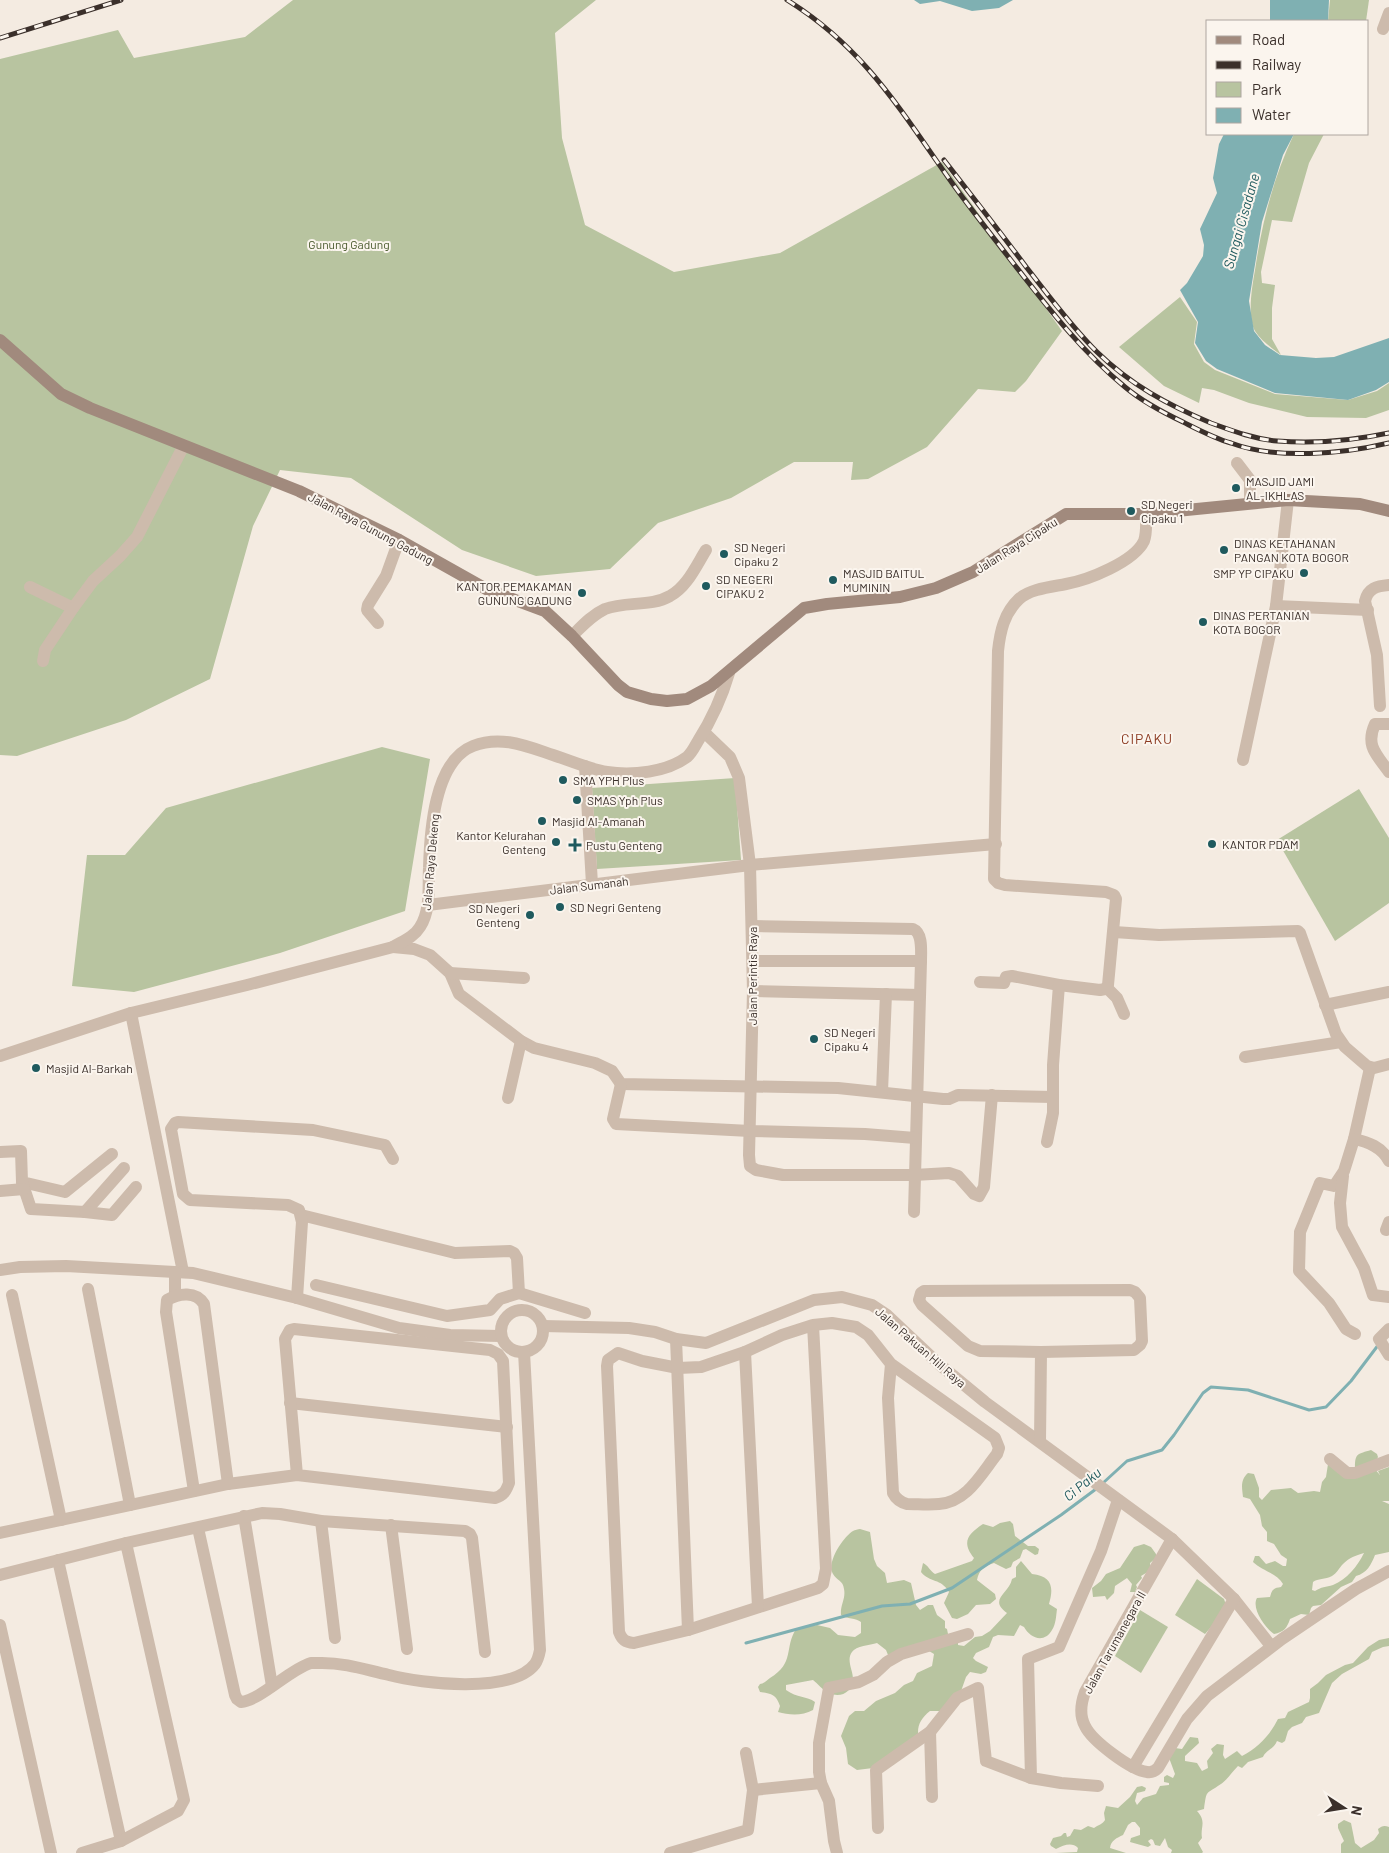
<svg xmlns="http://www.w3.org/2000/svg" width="1389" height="1853" font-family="Barlow,sans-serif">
<rect width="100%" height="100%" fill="#f4ebe1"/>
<g fill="#b8c4a0" fill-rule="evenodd">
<polygon points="293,0 596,0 555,33 562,138 585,225 674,272 780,253 942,162 1062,331 1026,381 1015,392 978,389 927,447 868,479 851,480 853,462 794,462 731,498 658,523 610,569 536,576 462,550 351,478 280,470 253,526 210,679 126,720 17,756 0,755 0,59 118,30 134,58 245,37"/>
<polygon points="1330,0 1369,0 1366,21 1328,21"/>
<path d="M1294 134H1324L1309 163 1292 222 1272 220 1261 272 1262 283 1275 285 1272 308V339L1281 355C1272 348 1261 341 1255 331 1247 316 1252 287 1255 270 1262 223 1273 178 1294 134Z"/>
<polygon points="1180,297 1197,322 1194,344 1204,362 1215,370 1275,394 1348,400 1377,391 1389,383 1389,410 1366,418 1307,417 1249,403 1214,390 1202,388 1199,403 1164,386 1119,347"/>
<polygon points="382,747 430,759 405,911 280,953 134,992 72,986 87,855 125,855 166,808"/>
<polygon points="735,778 741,860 597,869 592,788"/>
<polygon points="1359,789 1389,838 1389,903 1335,941 1277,840"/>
<path d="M1371 1450 1377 1454 1378 1457 1373 1467 1380 1475 1378 1471 1389 1467V1501H1382L1389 1504V1552L1375 1555C1371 1565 1367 1573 1356 1576L1352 1582 1341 1587 1321 1605 1313 1606 1311 1608 1309 1615 1301 1614 1290 1619C1287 1628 1284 1632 1274 1634 1265 1628 1251 1608 1257 1598L1270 1597C1272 1589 1274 1588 1281 1587L1283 1584C1277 1573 1262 1571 1253 1562L1255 1556H1259L1266 1564 1275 1561 1283 1566H1286L1287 1559 1281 1555 1274 1544 1267 1541V1532L1262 1526 1260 1515 1250 1499 1243 1497C1242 1488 1240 1480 1248 1473L1254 1474 1259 1488V1497L1262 1500 1271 1490 1291 1488 1298 1493 1314 1491 1320 1492 1322 1482 1326 1477 1328 1464 1350 1470 1355 1467C1355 1453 1358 1454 1371 1450ZM1364 1553C1357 1567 1347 1579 1333 1585 1326 1587 1321 1587 1315 1591L1312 1590 1313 1582C1318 1578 1325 1580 1332 1576 1337 1573 1339 1568 1343 1564 1350 1557 1355 1556 1364 1553Z"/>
<path d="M1010 1521 1013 1524 1015 1536 1028 1546H1035L1039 1549 1038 1554 1035 1555 1026 1549 1023 1550 1020 1558 1013 1562 1011 1567 1006 1569 994 1563C984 1566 979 1570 977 1580L995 1594 996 1599 990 1604 976 1605 968 1614 957 1619 952 1618 944 1603 949 1592C941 1578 930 1583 921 1572L923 1563C928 1565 930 1571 935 1574L972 1561 974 1558C961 1542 968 1534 983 1524L993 1527 1000 1523Z"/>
<path d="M860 1529 870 1532 874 1559 877 1566 885 1573 887 1583 904 1580 911 1583 916 1605 920 1610 928 1605H933L937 1615 945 1621V1628L947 1629 948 1634 958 1642V1645L964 1646 975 1637 982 1636 990 1631 1007 1613C988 1599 1009 1594 1012 1579L1016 1577V1567L1021 1561 1032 1574C1052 1576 1054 1587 1049 1604L1057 1609C1056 1616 1056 1624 1052 1630 1044 1644 1030 1638 1024 1627L1020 1625 1014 1636 998 1635 993 1637 989 1647 976 1653 973 1658 976 1661 988 1667 986 1672 981 1674 970 1672 966 1677 960 1694 945 1711H930C920 1719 916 1727 919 1740L873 1768 857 1770 848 1764 846 1748 841 1736 849 1716 855 1711H864L876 1701 895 1693 904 1685 913 1681 917 1673 932 1666 934 1654 929 1651 888 1655 886 1650 877 1643C870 1645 856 1646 852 1652 846 1660 853 1670 853 1679 852 1693 841 1698 828 1693 823 1690 818 1684 813 1680L786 1685V1690C797 1698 807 1696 815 1702L813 1710C802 1716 789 1715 778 1712L780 1706C776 1694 771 1694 760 1692L758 1687 760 1684C765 1683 766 1681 770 1678 795 1663 784 1648 796 1629L817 1625 830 1628 838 1635 855 1637 861 1633V1622C856 1618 847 1619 841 1615 840 1605 846 1599 844 1589 843 1580 837 1581 833 1574 826 1563 843 1537 853 1531 855 1530 858 1529 860 1529Z"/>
<polygon points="1144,1544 1151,1547 1156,1554 1156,1558 1150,1563 1151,1570 1141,1576 1142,1578 1136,1585 1137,1587 1135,1592 1130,1592 1132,1584 1127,1578 1115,1586 1114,1593 1107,1600 1105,1596 1093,1597 1092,1588 1101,1581 1106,1574 1120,1568 1134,1547"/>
<polygon points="1197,1579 1224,1599 1226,1605 1224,1612 1205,1634 1175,1615"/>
<polygon points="1140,1610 1168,1627 1141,1673 1115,1656"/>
<path d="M1389 1638V1646L1383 1647 1372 1652 1369 1659 1342 1674 1332 1683 1319 1713 1306 1717 1302 1723 1292 1727 1288 1731 1285 1741 1282 1743 1277 1741C1274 1749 1266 1750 1263 1757L1248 1762 1242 1768 1238 1766C1232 1772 1227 1780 1221 1784 1205 1795 1207 1789 1204 1809L1197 1811C1207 1822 1200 1827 1202 1838L1198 1843 1203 1852 1202 1853H1171L1172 1850 1168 1847 1165 1838 1160 1846 1155 1845 1153 1840 1151 1839 1148 1841 1151 1845 1148 1847 1130 1842 1131 1838 1140 1835V1828L1135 1822H1132L1128 1825 1123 1835C1117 1838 1111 1840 1110 1848L1126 1853H1056L1077 1852 1078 1848C1072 1842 1064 1845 1056 1849L1051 1846 1050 1844 1053 1838 1061 1836 1064 1833H1066L1067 1837 1070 1836 1074 1829 1081 1830 1088 1826 1094 1828C1098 1825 1103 1824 1105 1820L1104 1813 1106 1806 1118 1808 1130 1797 1137 1787 1142 1786 1146 1788 1145 1791 1137 1793 1135 1801 1137 1805 1143 1798 1156 1794 1160 1786 1169 1785V1783L1164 1782V1777L1167 1775 1173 1778 1175 1774 1168 1755 1175 1748 1182 1749 1190 1737 1198 1738 1199 1743 1185 1756V1761L1197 1763 1202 1771 1208 1768 1207 1761 1213 1753 1211 1749 1217 1744 1224 1745 1223 1755 1225 1759 1237 1751 1242 1756C1258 1748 1270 1735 1278 1719L1285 1718 1288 1712 1309 1702 1310 1698V1689L1318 1683 1326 1675 1345 1665 1353 1663 1368 1647 1379 1640Z"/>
<path d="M1344 1820 1351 1823 1355 1843 1361 1848 1374 1840 1379 1833 1378 1829C1382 1826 1384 1825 1389 1827V1853H1341V1844L1344 1841 1338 1828V1824Z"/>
</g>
<g fill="#7fb0b2">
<polygon points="914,0 1013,0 999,8 972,11 940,1 920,4"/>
<polygon points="1270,0 1329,0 1328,21 1270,21"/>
<polygon points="1224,134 1294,134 1283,155 1262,222 1249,301 1254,331 1265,345 1280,355 1316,358 1334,357 1389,338 1389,382 1376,390 1348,400 1275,393 1217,369 1206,361 1195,343 1198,322 1180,290 1187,283 1203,256 1204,245 1200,229 1217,193 1213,178 1219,144"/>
</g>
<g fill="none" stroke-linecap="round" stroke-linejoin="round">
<g stroke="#7fb0b2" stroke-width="3">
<polyline points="1103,1483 1127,1461 1162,1450 1174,1435 1203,1393 1211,1387 1248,1390 1309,1410 1326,1407 1351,1381 1379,1344"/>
<polyline points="746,1643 882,1606 910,1604 952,1588 1061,1515 1096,1489"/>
</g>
<g stroke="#cdbbac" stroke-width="12">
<polyline points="1383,29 1389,13"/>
<polyline points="1237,463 1250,480 1250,503"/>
<polyline points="30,587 73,608 93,581 120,556 137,537 184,445"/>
<polyline points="1276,606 1368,610"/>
<polyline points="378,623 367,610 368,605 386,576 399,540"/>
<path d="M572 636C582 626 592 615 605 609 626 601 651 607 670 596 687 587 696 566 706 550"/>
<polyline points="43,661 45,650 73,608"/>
<path d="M1380 706 1377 655 1365 601C1368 588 1377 586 1389 585"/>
<path d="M1389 724H1375C1365 746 1377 755 1389 772"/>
<polyline points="704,732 730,757 739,778 750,865 753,991 749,1155 750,1166 756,1170 783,1175 914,1175 949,1173 958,1176 974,1194 979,1196 984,1187 992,1095"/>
<polyline points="1243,760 1276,606 1288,500"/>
<polyline points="585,766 592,884"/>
<polyline points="428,905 750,865 996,844"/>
<path d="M753 926 913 929C923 933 921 951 921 961L914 1212"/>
<polyline points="1114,932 1159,935 1298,931 1300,933 1336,1034 1345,1047 1367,1066 1374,1068 1389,1064"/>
<polyline points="393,947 414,949 430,955 450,973 459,994 521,1041 534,1048 595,1063 612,1071 621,1084 838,1088 943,1099 949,1099 958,1095 1053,1097"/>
<polyline points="753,961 921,961"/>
<polyline points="450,973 524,978"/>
<path d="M980 982 1004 983 1006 977 1012 976 1059 985 1100 990 1105 989 1108 985 1116 899 1114 895 1106 892 1005 885 998 883 994 879 998 651C1000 632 1004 613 1019 599 1030 589 1051 587 1066 584 1088 580 1134 562 1144 541 1147 533 1146 522 1146 514"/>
<polyline points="1107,988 1117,998 1124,1014"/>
<polyline points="753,991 920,995"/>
<polyline points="1325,1005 1389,992"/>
<polyline points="131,1013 183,1272"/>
<path d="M0 1056 131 1013 247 985 393 947C403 941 414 937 420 927 431 910 428 887 429 868 430 832 434 761 473 746 501 735 526 746 553 755 571 761 589 769 607 772 632 776 667 772 687 757 692 753 695 746 698 741 712 719 722 697 729 673"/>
<polyline points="1245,1057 1341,1042"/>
<path d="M1370 1068 1354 1139C1368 1142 1382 1147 1389 1161"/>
<polyline points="621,1084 613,1119 616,1124 750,1131 865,1134 915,1138"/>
<polyline points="882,1092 886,994"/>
<polyline points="508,1098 521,1041"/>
<polyline points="1354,1139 1344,1171 1334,1186 1320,1183 1300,1232 1299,1271 1329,1303 1346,1329 1355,1334"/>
<polyline points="1047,1142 1053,1113 1053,1065 1059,985"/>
<polyline points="0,1152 21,1151 22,1182 65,1192 112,1154"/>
<polyline points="1343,1176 1340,1203 1342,1227 1364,1268 1373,1295 1389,1297"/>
<polyline points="22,1182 31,1209 85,1212 124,1168"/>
<polyline points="0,1191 24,1189"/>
<polyline points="85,1212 112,1215 136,1187"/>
<polyline points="301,1215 455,1253 510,1251 514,1253 517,1258 519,1293"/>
<polyline points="1386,1230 1389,1222"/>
<polyline points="0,1270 20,1267 66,1266 193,1273 297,1298 399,1328 450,1335 501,1336"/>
<polyline points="175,1272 175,1296"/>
<polyline points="316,1285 447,1316 490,1310 500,1299 519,1293 585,1313"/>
<polyline points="88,1289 130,1505"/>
<polygon points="1130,1290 1135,1292 1140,1298 1142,1341 1140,1345 1134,1350 1041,1352 980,1351 968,1346 922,1305 919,1300 921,1293 924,1291"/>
<polyline points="12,1295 61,1520"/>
<polyline points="297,1298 302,1222 299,1210 288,1205 190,1200 183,1194 171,1129 175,1123 178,1122 313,1130 385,1145 393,1159"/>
<circle cx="522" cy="1331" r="21"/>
<path d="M813 1325 782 1335 745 1352 701 1367 678 1368 642 1361 618 1353 608 1360 607 1366 619 1632C622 1640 625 1642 634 1643L688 1630 818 1588 823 1584 826 1569 813 1325 832 1323 856 1327 868 1335 891 1364 995 1438 999 1448 997 1454C981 1474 967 1502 939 1504 929 1505 918 1504 907 1504 900 1502 896 1499 893 1493L888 1398 891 1364"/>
<polyline points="543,1326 629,1328 655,1332 676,1339 706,1343 814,1300 842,1297 872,1305 887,1315 939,1364 985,1402 1172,1539 1234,1599 1271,1646"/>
<polyline points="1389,1329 1379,1339 1389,1355"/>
<polyline points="676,1339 688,1630"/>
<polyline points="745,1352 758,1607"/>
<polyline points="290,1403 507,1427"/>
<polyline points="1040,1441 1041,1352"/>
<polyline points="1330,1459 1347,1473 1355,1473 1389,1460"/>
<path d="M194 1491 166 1312 167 1300C179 1293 196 1291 204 1304L228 1484"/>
<polyline points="244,1516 272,1686"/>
<polyline points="321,1521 335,1638"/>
<polyline points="391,1525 407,1649"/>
<path d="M198 1528 235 1695 237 1699 241 1702C261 1700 290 1669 311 1663 314 1663 319 1663 322 1663 346 1663 366 1670 389 1675 422 1684 512 1694 535 1664 538 1660 539 1655 540 1650L524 1352"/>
<path d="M0 1533 228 1484 297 1475 495 1498C504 1495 506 1491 509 1483L503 1361 498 1354 490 1350 294 1329 290 1330 285 1339 297 1475"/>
<path d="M1172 1539 1085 1692C1081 1703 1079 1715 1085 1726 1092 1741 1131 1770 1147 1772 1152 1773 1155 1771 1158 1768L1187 1719 1207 1696 1282 1639 1356 1589 1389 1571"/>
<polyline points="126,1543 262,1513 280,1514 321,1521 465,1531 470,1534 472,1538 485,1652"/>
<polyline points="58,1560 121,1841"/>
<polyline points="0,1575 126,1543 184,1800 178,1811 121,1841 82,1853"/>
<polyline points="0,1625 51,1853"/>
<polyline points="930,1732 932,1797"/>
<polyline points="1133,1767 1234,1599"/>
<polyline points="1098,1786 1061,1783 1031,1778 1028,1659 1059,1647 1101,1551 1118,1500"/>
<polyline points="753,1790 821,1783"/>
<polyline points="878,1828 876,1770 930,1732 957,1698 978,1688 986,1761 1031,1778"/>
<polyline points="670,1853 748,1830 753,1790 746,1753"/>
<polyline points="837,1853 834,1841 829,1801 821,1783 819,1772 819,1743 829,1688 859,1682 873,1675 887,1662 901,1654 968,1634"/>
</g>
<polyline stroke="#a18a7d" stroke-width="12" points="0,340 61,394 90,408 299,491 399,540 488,590 545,611 572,636 618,685 627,692 651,699 667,701 687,699 711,686 804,608 827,604 900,597 936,588 973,572 1066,514 1146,514 1288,500 1360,504 1389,511"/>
<g stroke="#3b302b" stroke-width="5">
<g id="rail">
<path d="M787 0C864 48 899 108 950 180 969 207 990 233 1010 259 1046 305 1080 350 1125 387 1143 402 1162 412 1183 422 1199 430 1214 438 1231 443 1276 460 1343 454 1389 443"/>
<polyline points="0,38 121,0"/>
<path d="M944 160C972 196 1000 232 1027 268 1049 296 1071 326 1097 352 1131 385 1168 405 1211 423 1233 431 1254 439 1277 441 1315 444 1351 441 1389 433"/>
</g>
</g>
<use href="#rail" stroke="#fbf5ee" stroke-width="3" stroke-dasharray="9" stroke-linecap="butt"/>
</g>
<g fill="#1f5a5e" stroke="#fbf5ee" stroke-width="2">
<circle cx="1236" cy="488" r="5"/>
<circle cx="1131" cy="511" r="5"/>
<circle cx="1224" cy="550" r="5"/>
<circle cx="724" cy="554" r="5"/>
<circle cx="1304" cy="573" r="5"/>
<circle cx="833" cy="580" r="5"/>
<circle cx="706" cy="586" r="5"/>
<circle cx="582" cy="593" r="5"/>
<circle cx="1203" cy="622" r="5"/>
<circle cx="563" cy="780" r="5"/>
<circle cx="577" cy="800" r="5"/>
<circle cx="542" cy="821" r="5"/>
<circle cx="556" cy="842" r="5"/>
<circle cx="1212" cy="844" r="5"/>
<path d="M572.5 837.5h5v5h5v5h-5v5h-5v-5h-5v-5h5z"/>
<circle cx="560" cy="907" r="5"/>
<circle cx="530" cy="915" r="5"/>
<circle cx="814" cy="1039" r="5"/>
<circle cx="36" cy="1068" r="5"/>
</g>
<g text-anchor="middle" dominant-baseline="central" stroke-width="4" stroke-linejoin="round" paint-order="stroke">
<g font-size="12" fill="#4a5a2e" stroke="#fbf5ee">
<text x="349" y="244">Gunung Gadung</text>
</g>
<g font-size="12" fill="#3b302b" stroke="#fbf5ee" text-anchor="start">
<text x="1246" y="481">MASJID JAMI<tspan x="1246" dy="14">AL-IKHLAS</tspan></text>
<text x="1141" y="504">SD Negeri<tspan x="1141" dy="14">Cipaku 1</tspan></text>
<text x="1234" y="543">DINAS KETAHANAN<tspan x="1234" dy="14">PANGAN KOTA BOGOR</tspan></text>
<text x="734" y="547">SD Negeri<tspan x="734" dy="14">Cipaku 2</tspan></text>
<text x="843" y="573">MASJID BAITUL<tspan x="843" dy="14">MUMININ</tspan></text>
<text x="1294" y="573" text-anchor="end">SMP YP CIPAKU</text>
<text x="716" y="579">SD NEGERI<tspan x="716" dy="14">CIPAKU 2</tspan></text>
<text x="572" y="586" text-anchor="end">KANTOR PEMAKAMAN<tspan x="572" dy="14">GUNUNG GADUNG</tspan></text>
<text x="1213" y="615">DINAS PERTANIAN<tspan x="1213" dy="14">KOTA BOGOR</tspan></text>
<text x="573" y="780">SMA YPH Plus</text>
<text x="587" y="800">SMAS Yph Plus</text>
<text x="552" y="821">Masjid Al-Amanah</text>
<text x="546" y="835" text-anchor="end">Kantor Kelurahan<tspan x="546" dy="14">Genteng</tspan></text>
<text x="1222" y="844">KANTOR PDAM</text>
<text x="586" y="845">Pustu Genteng</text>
<text x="570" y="907">SD Negri Genteng</text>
<text x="520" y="908" text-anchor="end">SD Negeri<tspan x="520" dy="14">Genteng</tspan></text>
<text x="824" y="1032">SD Negeri<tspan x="824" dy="14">Cipaku 4</tspan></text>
<text x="46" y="1068">Masjid Al-Barkah</text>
</g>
<g font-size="12" fill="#3b302b" stroke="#fbf5ee">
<text transform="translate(371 528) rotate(28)">Jalan Raya Gunung Gadung</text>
<text transform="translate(1016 545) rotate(-32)">Jalan Raya Cipaku</text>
<text transform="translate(430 862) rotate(-85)">Jalan Raya Dekeng</text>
<text transform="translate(589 885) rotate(-7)">Jalan Sumanah</text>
<text transform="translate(752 976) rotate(-90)">Jalan Perintis Raya</text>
<text transform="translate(921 1347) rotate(41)">Jalan Pakuan Hill Raya</text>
<text transform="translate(1114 1642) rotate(-61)">Jalan Tarumanegara II</text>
</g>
<g font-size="14" font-style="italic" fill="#1f5a5e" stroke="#fbf5ee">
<text transform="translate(1241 221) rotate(-74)">Sungai Cisadane</text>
<text transform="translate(1082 1484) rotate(-39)">Ci Paku</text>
</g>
<g font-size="14" letter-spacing="1" fill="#8c3b22" stroke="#fbf5ee">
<text x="1147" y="738">CIPAKU</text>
</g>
</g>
<rect x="1206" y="20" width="162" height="115" fill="#fbf5ee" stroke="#aea6a0"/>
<rect x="1216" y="36" width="25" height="8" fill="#a18a7d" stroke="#aea6a0"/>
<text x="1252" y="45" font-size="15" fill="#3b302b">Road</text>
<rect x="1216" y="61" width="25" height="8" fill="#3b302b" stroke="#aea6a0"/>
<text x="1252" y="70" font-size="15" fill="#3b302b">Railway</text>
<rect x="1216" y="82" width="25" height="15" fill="#b8c4a0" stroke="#aea6a0"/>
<text x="1252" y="95" font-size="15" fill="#3b302b">Park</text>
<rect x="1216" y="108" width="25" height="15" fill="#7fb0b2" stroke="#aea6a0"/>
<text x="1252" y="120" font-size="15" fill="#3b302b">Water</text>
<g transform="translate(1344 1808) rotate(102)" stroke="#fbf5ee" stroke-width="4" paint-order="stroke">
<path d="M0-4L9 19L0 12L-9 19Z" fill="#3b302b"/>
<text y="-8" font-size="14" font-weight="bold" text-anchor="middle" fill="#3b302b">N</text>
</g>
</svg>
